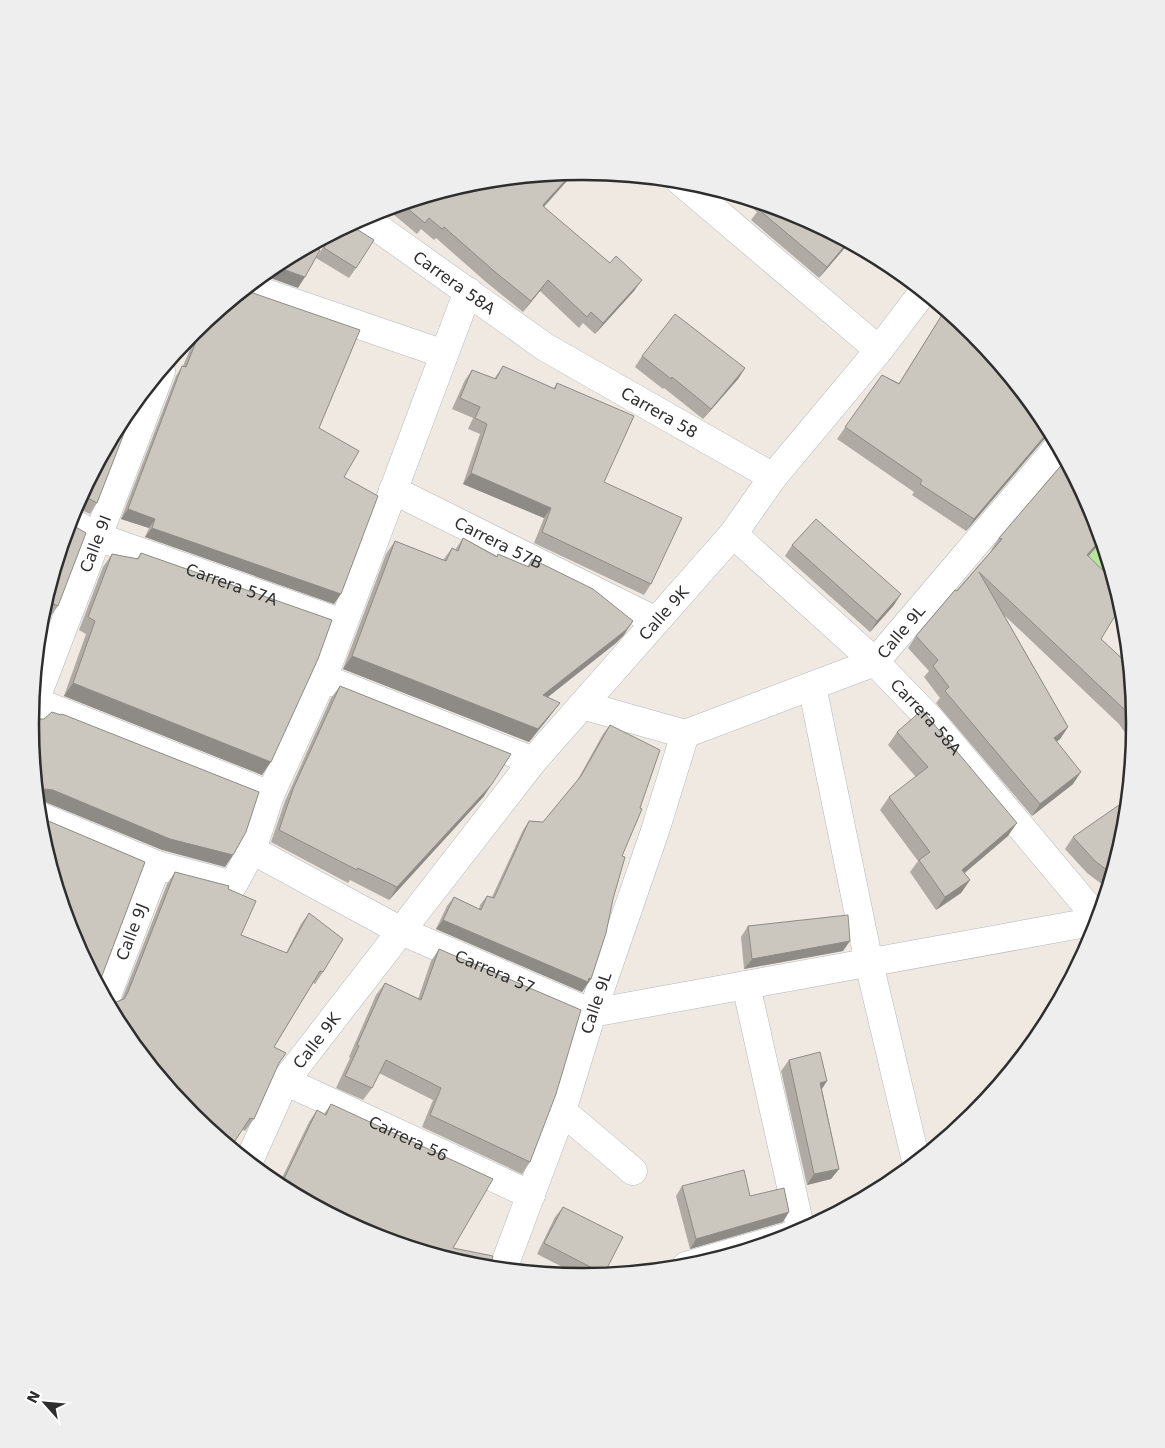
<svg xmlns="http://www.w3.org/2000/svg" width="1165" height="1448" font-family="'DejaVu Sans',sans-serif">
<rect width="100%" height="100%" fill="#efe9e1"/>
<polygon fill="#b6e59e" points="1102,541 1121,606 1081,564"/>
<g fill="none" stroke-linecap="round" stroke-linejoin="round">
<g stroke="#b4b7c1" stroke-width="29">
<g id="street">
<polyline points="680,181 879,350"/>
<path id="s1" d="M364 218 545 347 773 477"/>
<polyline points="248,287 444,354"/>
<path id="s2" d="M393 490 656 621"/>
<path id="s3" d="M69 521 98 537 342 623"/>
<path id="s4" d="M733 534 875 662 931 720 1098 919"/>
<polyline points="323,678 533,761"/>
<polyline points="812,686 869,963 916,1161"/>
<polyline points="32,700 270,795"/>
<path id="s5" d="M582 705 685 734 875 662 1058 447"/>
<path id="s6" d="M31 716 35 701 161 371"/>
<polyline points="39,816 157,865 233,885 252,850 270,795 323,678 468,291"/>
<path id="s7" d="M252 850 401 931 592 1013 1097 921"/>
<polyline points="746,985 801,1231"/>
<path id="s8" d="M106 998 157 865"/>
<path id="s9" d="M285 1081 531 1195"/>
<polyline points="562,1111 633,1171"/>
<path id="s10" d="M249 1161 285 1081 401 931 533 761 733 534 773 477 879 350 923 292"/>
<polyline points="686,1266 793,1235"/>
<path id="s11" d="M503 1269 562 1111 592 1013 655 831 685 734"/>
</g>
</g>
<use href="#street" stroke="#fff" stroke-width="28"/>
</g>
<g fill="#afaba4">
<polygon points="575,172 544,207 634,291 595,334 583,323 579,328 540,291 523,312 486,282 436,238 434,240 421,229 417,234 387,209 475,182"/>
<polygon points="714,189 724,192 722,196"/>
<polygon points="740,197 794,214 849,243 819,278 751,220 757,212"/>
<polygon points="350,225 356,268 349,278 316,258 331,235"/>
<polygon points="245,290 319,428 344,477 334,604 145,537 149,528 121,519 176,376 182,366 183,366 199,328"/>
<polygon points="945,310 973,334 1042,417 1051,434 1046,437 966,531 912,495 914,492 837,439 882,375 899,383"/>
<polygon points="642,356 745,368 738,379 703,419 664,388 663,389 635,367"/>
<polygon points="503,366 553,389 557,383 651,584 644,595 534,543 544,518 463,484 480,434 468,429 473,418 452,409 465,380 472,370 494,379"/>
<polygon points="123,417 97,503 90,514 75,507"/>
<polygon points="1093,513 1102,541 1088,557 1101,639 1129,665 1135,724 1133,744 1119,724 1004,615 1068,727 1060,739 1057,741 1073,784 1032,816 936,703 940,698 924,677 929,671 908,648 916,636 992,550 991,550 999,538"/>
<polygon points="69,523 58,606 50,617 42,613"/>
<polygon points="463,538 497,556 498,554 527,567 532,559 624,635 616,643 548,697 550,716 529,742 343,669 386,554 395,541 443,560 452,548 455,550"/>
<polygon points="792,545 894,605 870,632 785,556"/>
<polygon points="141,553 262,775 64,696 86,634 79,630 103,567 112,554 137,559"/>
<polygon points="340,686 484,796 389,900 350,880 348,883 271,842 285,801 331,698"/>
<polygon points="610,725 622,856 591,979 582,992 436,929 447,906 454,897 479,909 480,905 487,896 492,897 523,830 529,821 543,822 577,781 603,734"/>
<polygon points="897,732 1008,836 964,873 970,880 961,893 936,910 910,872 918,861 880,810 889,797 916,777 888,745"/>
<polygon points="1124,832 1107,888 1087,873 1065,849 1073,837"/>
<polygon points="175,872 228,889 241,935 286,953 301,924 309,913 323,972 315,984 313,983 274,1047 278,1064 254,1119 245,1131 243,1130 123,1031 106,999 108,1001 116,1002 122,999 167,884"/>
<polygon points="748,926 843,951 744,969 741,937"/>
<polygon points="439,949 530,1162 522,1174 422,1127 433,1100 379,1073 372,1088 363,1100 336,1088 350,1058 349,1057 376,995 385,983 418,999 431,961"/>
<polygon points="789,1060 822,1089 839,1169 831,1179 807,1185 781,1071"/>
<polygon points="331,1104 453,1248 371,1234 277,1184 280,1180 281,1180 309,1122 317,1110 324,1114"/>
<polygon points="682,1186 750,1196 783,1222 690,1249 676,1196"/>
<polygon points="563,1207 604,1274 580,1276 537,1254 555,1217"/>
</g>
<g fill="#8e8b86">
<polygon points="575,172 535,216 543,205 572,173"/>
<polygon points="848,242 849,243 819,278 827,267"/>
<polygon points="274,266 305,277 298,288 262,275"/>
<polygon points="548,280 540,291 523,312 531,301"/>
<polygon points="642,280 634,291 595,334 603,323"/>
<polygon points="745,368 738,379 703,419 711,409"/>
<polygon points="1049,431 1051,434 1046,437 966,531 974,519"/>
<polygon points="471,473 551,508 544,518 463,484"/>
<polygon points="81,496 84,496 77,507 75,507"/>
<polygon points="128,509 155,519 149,528 121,519"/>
<polygon points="152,528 341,594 334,604 145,537"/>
<polygon points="1101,539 1102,541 1078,567 1087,555"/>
<polygon points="901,594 894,605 870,632 877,621"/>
<polygon points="633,621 624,635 616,643 534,708 543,695"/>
<polygon points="352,656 560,703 550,716 529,742 343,669"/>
<polygon points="73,683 271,762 262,775 64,696"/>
<polygon points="1068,727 1060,739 1046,750 1054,738"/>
<polygon points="1081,772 1073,784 1032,816 1040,804"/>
<polygon points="492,784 484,796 389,900 397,887"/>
<polygon points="45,789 53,790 233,855 225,867 162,850 45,802 38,801 37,793"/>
<polygon points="1017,823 1008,836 953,883 962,870"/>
<polygon points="970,880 961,893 936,910 945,897"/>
<polygon points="443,920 589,978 591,979 582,992 436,929"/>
<polygon points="850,941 843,951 744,969 752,959"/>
<polygon points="827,1081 820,1092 820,1083"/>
<polygon points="839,1169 831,1179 807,1185 814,1174"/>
<polygon points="789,1212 783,1222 690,1249 696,1239"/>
</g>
<g fill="#cbc7bf" stroke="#8e8b86">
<polygon points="572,173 543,205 544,207 610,263 616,256 642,280 603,323 591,312 587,317 548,280 531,301 494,271 444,227 442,229 429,218 425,223 402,204 475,182"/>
<polygon points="763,204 794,214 848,242 827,267 758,209"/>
<polygon points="350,225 374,240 356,268 324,248 332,234"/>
<polygon points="311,246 320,250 305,277 274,266"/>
<polygon points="245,290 250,292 360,330 319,428 359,451 344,477 378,496 341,594 152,528 155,519 128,509 182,366 186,367 203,324"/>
<polygon points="945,310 973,334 1042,417 1049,431 974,519 920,484 922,480 845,427 882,375 899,384"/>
<polygon points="675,314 745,368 711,409 672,377 671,379 642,356"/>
<polygon points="503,366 555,389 557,383 634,416 604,482 682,518 651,584 542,532 551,508 471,473 487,424 475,418 480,407 460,398 472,370 496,379"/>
<polygon points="137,400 97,503 84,496 81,496 123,417"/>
<polygon points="1065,461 1093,513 1101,539 1087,555 1113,580 1121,606 1101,639 1129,665 1135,723 1127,712 979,572 1068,727 1054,738 1081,772 1040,804 945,691 949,687 933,666 938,660 916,636 955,590 957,591 1002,539 999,538"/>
<polygon points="816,519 901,594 877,621 792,545"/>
<polygon points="69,523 86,533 58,606 46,600"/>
<polygon points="463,538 497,557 498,554 529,567 532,559 593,589 633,621 626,630 543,695 560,703 538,729 352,656 395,541 446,561 452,548 458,551"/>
<polygon points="141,553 332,620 318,659 271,762 73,683 95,621 88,617 112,554 138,559"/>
<polygon points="340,686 511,754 492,784 397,887 358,868 357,870 279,830 293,789"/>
<polygon points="922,710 1017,823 962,870 970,880 945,897 919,860 930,852 889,797 928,767 897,732"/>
<polygon points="52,712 61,715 62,714 259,792 246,832 233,855 170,839 53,790 45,789 37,793 30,724 31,717 35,719 44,719"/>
<polygon points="610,725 660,750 640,808 642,809 622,856 625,857 613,899 606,933 591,979 589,978 588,982 443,920 454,897 481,910 487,896 494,898 529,821 543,822 581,776"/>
<polygon points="1119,805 1126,817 1124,832 1112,874 1095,861 1073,837"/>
<polygon points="39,817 145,862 100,981 99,986 72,935 41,832"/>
<polygon points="175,872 229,886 228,889 256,901 241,935 287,953 309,913 343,939 323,972 320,971 274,1047 286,1053 279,1063 254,1119 250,1118 231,1147 192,1114 123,1031 119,1024 121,1020 116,1019 106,999 108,1001 116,1002 124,999 128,992"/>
<polygon points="848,915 850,941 752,959 748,926"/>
<polygon points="439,949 581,1010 556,1094 530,1162 430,1115 441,1088 386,1060 372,1088 345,1076 359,1046 357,1045 385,983 421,1000"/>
<polygon points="820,1052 827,1081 820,1083 839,1169 814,1174 789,1060"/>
<polygon points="331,1104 493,1179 453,1248 493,1256 490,1267 474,1266 371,1234 278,1185 280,1180 283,1181 317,1110 326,1115"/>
<polygon points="744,1170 750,1196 784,1188 789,1212 696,1239 682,1186"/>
<polygon points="563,1207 623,1237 604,1274 544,1243"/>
</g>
<g text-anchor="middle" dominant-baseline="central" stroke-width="4.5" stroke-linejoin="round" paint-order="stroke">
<g font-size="16" fill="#2e2e2e" stroke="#fff">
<text stroke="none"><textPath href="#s1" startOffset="111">Carrera 58A</textPath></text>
<text stroke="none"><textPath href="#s1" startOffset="354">Carrera 58</textPath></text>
<text stroke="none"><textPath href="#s2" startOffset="118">Carrera 57B</textPath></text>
<text stroke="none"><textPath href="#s6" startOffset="184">Calle 9I</textPath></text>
<text stroke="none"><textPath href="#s3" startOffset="175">Carrera 57A</textPath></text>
<text stroke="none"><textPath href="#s10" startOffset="690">Calle 9K</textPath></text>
<text stroke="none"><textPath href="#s5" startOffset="350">Calle 9L</textPath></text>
<text stroke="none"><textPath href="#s4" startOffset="266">Carrera 58A</textPath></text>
<text stroke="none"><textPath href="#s8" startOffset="71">Calle 9J</textPath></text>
<text stroke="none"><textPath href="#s7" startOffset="272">Carrera 57</textPath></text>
<text stroke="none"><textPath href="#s11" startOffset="282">Calle 9L</textPath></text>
<text stroke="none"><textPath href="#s10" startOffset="139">Calle 9K</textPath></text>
<text stroke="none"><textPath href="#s9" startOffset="136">Carrera 56</textPath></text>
</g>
</g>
<path d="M0 0H1165V1448H0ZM582 180H583A543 543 0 0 1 1126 723V725A543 543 0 0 1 583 1268H582A543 543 0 0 1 39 725V723A543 543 0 0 1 582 180Z" fill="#eee" fill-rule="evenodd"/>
<path fill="none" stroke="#2e2e2e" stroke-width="2.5" d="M582 180H583A543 543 0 0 1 1126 723V725A543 543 0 0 1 583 1268H582A543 543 0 0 1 39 725V723A543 543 0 0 1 582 180Z"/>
<g transform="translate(45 1403) rotate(297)" stroke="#ffffff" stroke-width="4" paint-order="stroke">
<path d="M0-4L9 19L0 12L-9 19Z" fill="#2e2e2e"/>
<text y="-8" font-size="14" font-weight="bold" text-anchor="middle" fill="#2e2e2e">N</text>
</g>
</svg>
